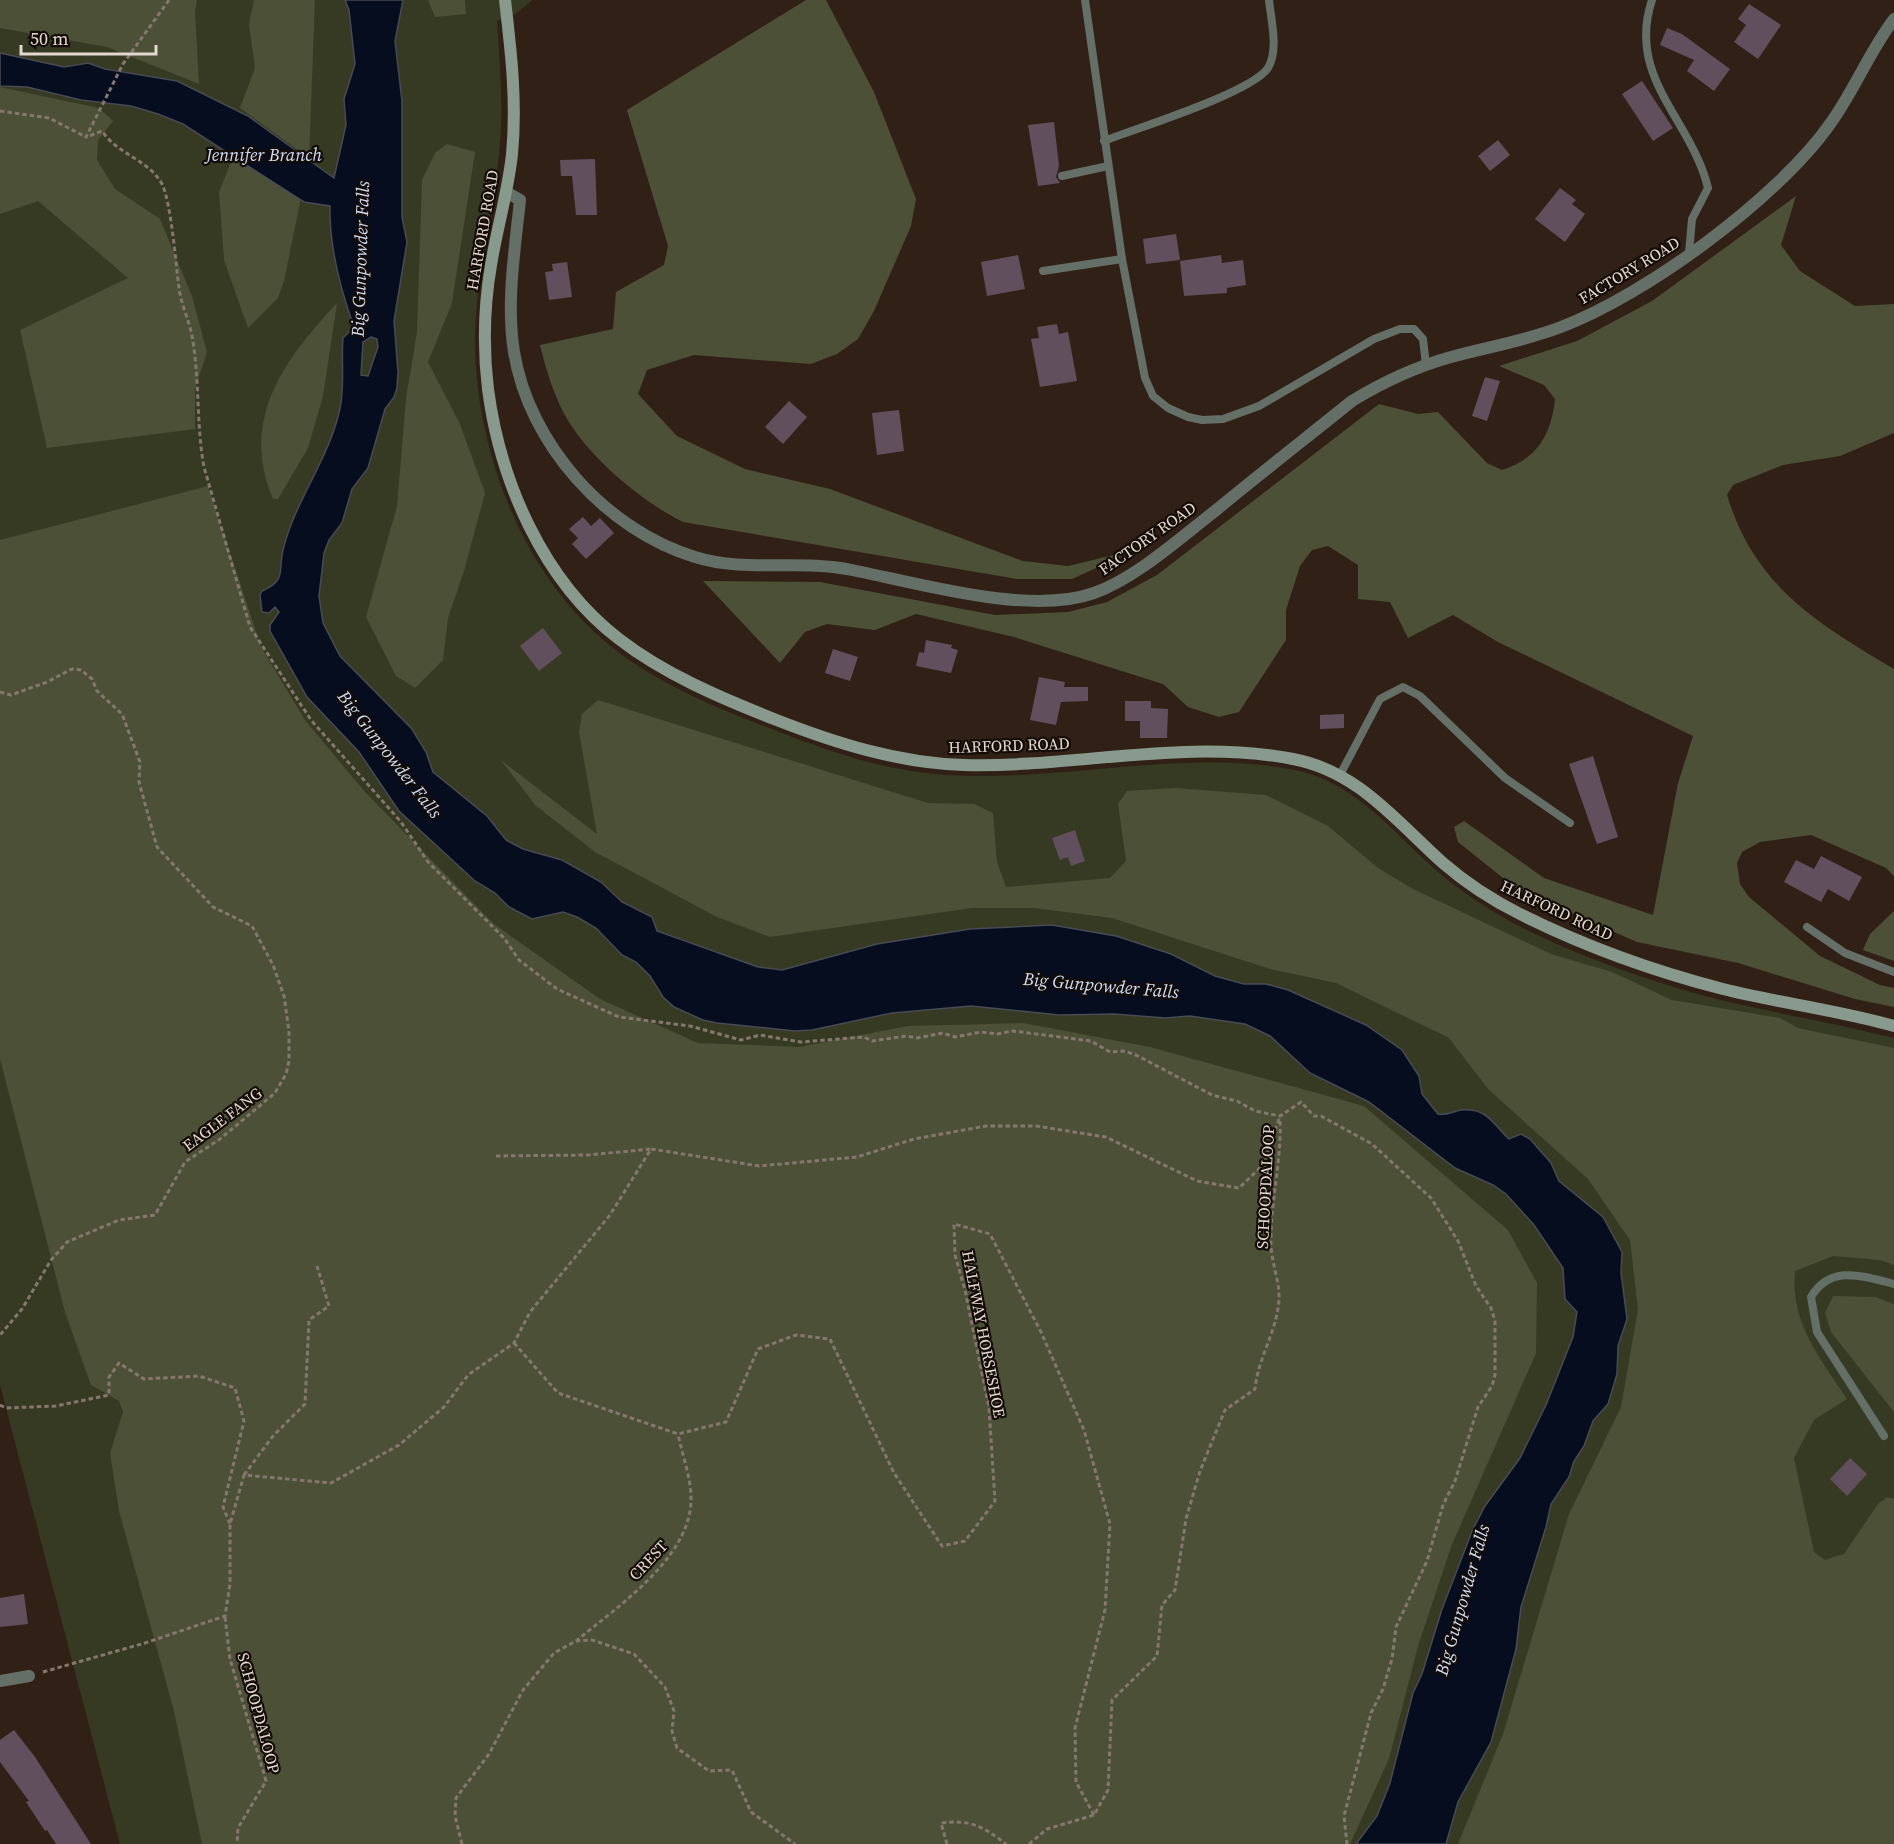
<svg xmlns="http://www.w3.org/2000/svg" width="1894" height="1844" font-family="'Source Serif 4',serif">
<rect width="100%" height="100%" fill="#312015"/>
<path fill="#363a22" d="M0 0H533L515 14 497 21C500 66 504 110 499 155 492 220 474 282 475 348 478 461 528 586 621 654 667 688 724 711 777 731 828 751 880 769 935 774 1053 785 1178 747 1295 770 1351 781 1388 826 1428 863 1455 888 1488 910 1521 927 1587 960 1662 986 1733 1003 1787 1015 1841 1025 1894 1038V1844H120L0 1385Z"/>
<g fill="#4b5036">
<polygon points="0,0 197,0 195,11 199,84 107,47 0,28"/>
<polygon points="254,0 315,0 309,158 240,108 255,68 249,24"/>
<polygon points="428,0 465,0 466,14 435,17"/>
<path d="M806 0H826L874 92 916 199 911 226 874 311 858 339 837 354 811 364 694 355 647 370 638 394 677 436 745 469 830 489 1023 561 1068 566 1138 549 1072 579H1017L683 522C643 502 593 461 569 422 555 400 546 370 540 345L613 329 616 292 664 265 668 246 627 110Z"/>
<polygon points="0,87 99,108 113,121 98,140 97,160 115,189 160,219 192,296 207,352 195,389 195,429 47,448 20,330 128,278 38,201 0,214"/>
<polygon points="447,144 475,152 452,303 428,362 460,424 485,493 464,571 448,618 443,660 415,688 396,676 366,617 397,506 406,398 417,332 422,180 435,153"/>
<polygon points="233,157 301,198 284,281 278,298 248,328 224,260 219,192"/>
<path d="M1796 196 1781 245 1800 271 1855 306 1894 304V433L1840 456 1783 465 1733 485 1727 495C1755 587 1817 623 1894 669V876L1886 868 1811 835 1760 842 1742 852 1737 863 1740 884 1749 897 1820 956 1880 985 1894 988V1007L1855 999 1738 963 1637 942 1518 890 1458 842 1454 827 1464 821 1544 878 1653 915 1678 783 1693 736 1498 642 1453 615 1408 638 1390 602 1358 599V565L1328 546 1312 550 1300 566 1286 610V640L1239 712 1219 717 1188 707 1163 684 1014 637 916 614 875 630 827 624 805 632 780 663 703 581 820 582 995 615 1068 612 1107 602 1157 575 1379 404 1418 414 1438 412 1487 463 1502 470C1538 458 1551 435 1555 399L1544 385 1499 366 1577 341 1652 301Z"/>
<path d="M337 303 323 396 308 448 278 499H273C239 419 284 360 337 303Z"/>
<polygon points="208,486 261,647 305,720 365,792 494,924 600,999 698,1043 799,1047 908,1026 1023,1023 1150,1047 1364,1106 1508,1230 1537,1283 1536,1353 1451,1547 1418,1646 1389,1759 1350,1844 202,1844 174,1711 119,1511 110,1453 123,1412 119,1401 91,1385 65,1312 0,1059 0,540"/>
<path d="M598 700 928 803 974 804 993 813 997 862 1006 887 1110 878 1126 861 1118 804 1127 791 1175 788 1266 795 1328 826 1378 868 1413 889 1551 954 1612 972 1672 1000 1780 1018 1798 1028 1894 1048V1265L1880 1260 1833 1256 1795 1271C1790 1323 1820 1358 1847 1399L1814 1420 1794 1458 1814 1552 1825 1560 1844 1554 1878 1504 1887 1497 1894 1499V1844H1458L1503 1734 1569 1514 1621 1407 1638 1309 1630 1240 1588 1179 1488 1089 1449 1038 1336 983 1270 969 1112 918 1034 908H972L770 937 717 917 595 852 535 805 501 760 597 834 579 732 582 714Z"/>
<polygon points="1894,911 1894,961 1863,950 1870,934"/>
<polygon points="1833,1296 1875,1297 1894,1304 1894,1412 1831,1332 1825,1313"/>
</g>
<path fill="#050d1f" stroke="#484a54" stroke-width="1.5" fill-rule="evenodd" d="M345 0H403L395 41 402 101V217L407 242 394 321 398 372 397 388 394 397 385 409 368 468 352 489 342 523 329 540 324 553 319 596 323 623 340 656 412 729 426 752 433 772 487 816 506 840 523 849 562 860 601 882 622 902 652 917 657 931 758 967 782 970 877 944 970 929 1052 925 1116 936 1171 954 1215 976 1244 984H1266L1288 990 1366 1025 1402 1050 1419 1076 1422 1094 1438 1114C1447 1116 1453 1111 1461 1110 1488 1107 1494 1126 1509 1139L1521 1134 1530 1139 1551 1163 1559 1181 1603 1217 1622 1252 1621 1273 1627 1319 1618 1346 1617 1374 1608 1404 1593 1421 1584 1446 1574 1461 1569 1477 1551 1504 1546 1527 1521 1607 1516 1649 1491 1742 1458 1802 1446 1844H1356L1377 1816 1390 1783 1413 1693 1422 1674 1442 1609 1473 1529 1485 1506 1520 1458 1546 1405 1573 1337 1577 1312 1565 1299 1563 1268 1534 1225 1506 1194 1493 1185 1455 1168 1369 1102 1310 1073 1270 1036 1245 1024 1190 1016 1165 1018 1114 1014 1059 1015 971 1006 892 1013 812 1030 795 1031 717 1023 703 1020 674 1007 663 997 650 976 636 962 622 955 596 928 577 917 563 912 532 919 509 907 495 893 475 881 399 811 359 752 307 697 270 631V625L279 612 275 607 269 613 262 612 260 595 262 591C287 581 278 570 283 550 295 500 330 458 340 408 345 386 341 361 343 338L354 327C340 288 329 247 330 206L304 202 183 124 158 114 131 106 81 100 27 87 0 86V53L64 67 88 63 105 69 177 81 248 116 334 178 346 125 344 99 355 64 349 10ZM371 337 377 339 378 347 368 376 361 375 363 342Z"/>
<g fill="#614f5e">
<polygon points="1749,4 1781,25 1758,59 1734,42 1746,25 1738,19"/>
<polygon points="1667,28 1682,34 1730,69 1714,91 1687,71 1694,60 1660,45"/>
<polygon points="1642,81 1673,128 1653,141 1622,94"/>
<polygon points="1054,122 1059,166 1056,177 1060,183 1038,186 1028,125"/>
<polygon points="1498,140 1510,155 1490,171 1478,156"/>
<polygon points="595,159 597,215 576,215 572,176 561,176 560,160"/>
<polygon points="1560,188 1576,200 1572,204 1585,214 1565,242 1535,219"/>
<polygon points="1176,234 1180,260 1146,264 1143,239"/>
<polygon points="1018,255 1025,289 987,296 981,262"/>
<polygon points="1221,255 1222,263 1243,260 1246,285 1227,288 1227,293 1184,296 1180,261"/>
<polygon points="567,262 572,297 549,300 545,272 553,271 552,264"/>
<polygon points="1057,324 1059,334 1068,332 1077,381 1040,387 1031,339 1039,338 1037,327"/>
<polygon points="1485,377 1500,381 1487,421 1472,416"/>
<polygon points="789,401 807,417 783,444 765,427"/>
<polygon points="899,410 904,451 877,455 872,413"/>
<polygon points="583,517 591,526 600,518 614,533 586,559 572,544 578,538 569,529"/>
<polygon points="543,628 562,653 539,671 520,646"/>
<polygon points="926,640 952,645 951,648 958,650 951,673 916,666 919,652 924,653"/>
<polygon points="833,649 858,657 850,681 825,673"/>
<polygon points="1039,677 1065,682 1064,687 1088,687 1088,701 1061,702 1056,725 1030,720"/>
<polygon points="1125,701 1151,701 1151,708 1168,709 1167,738 1140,738 1140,721 1125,721"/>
<polygon points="1344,714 1344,728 1320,729 1320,715"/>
<polygon points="1593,756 1618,837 1597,844 1569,764"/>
<polygon points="1075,830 1085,861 1071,866 1068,857 1060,860 1052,838"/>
<polygon points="1821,856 1862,877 1849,901 1828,889 1821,902 1784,882 1796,860 1814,869"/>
<polygon points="1850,1458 1867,1474 1847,1496 1830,1479"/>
<polygon points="24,1594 28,1624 0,1627 0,1598"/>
<polygon points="14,1730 35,1757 91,1844 56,1844 47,1830 45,1831 26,1802 29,1801 0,1762 0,1740"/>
</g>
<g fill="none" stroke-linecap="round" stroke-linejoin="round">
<g stroke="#86776e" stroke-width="3" stroke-dasharray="4.5 3" stroke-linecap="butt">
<path d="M169 0 123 64 86 137 102 131C118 155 148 159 162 184 171 202 176 265 179 288 181 304 189 320 192 336 200 379 196 424 204 467L250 627 311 720 401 822 428 862 504 938 519 960 557 989 619 1017 690 1026 741 1040 760 1035 801 1042 864 1037 872 1041 906 1036 917 1038 943 1033 955 1037 981 1032 997 1034 1013 1031 1091 1041 1110 1052 1125 1051 1138 1056 1212 1095 1237 1101 1255 1111 1280 1116 1301 1102 1314 1116H1321L1372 1144 1431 1198 1458 1241 1476 1286 1491 1308 1495 1321V1375L1492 1386 1478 1407 1455 1481 1443 1505 1427 1561 1396 1627 1392 1659 1383 1689 1371 1713 1344 1816 1347 1844"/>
<polyline points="0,111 49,118 86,137"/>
<polyline points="0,692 11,695 47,682 72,669 81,670 92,679 97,691 122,714 140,762 139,782 157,847 213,907 252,926 273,965 284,996 289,1031 289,1061 286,1074 275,1093 220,1139 185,1162 155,1215 119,1220 67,1242 51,1260 22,1309 0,1335"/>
<polyline points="496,1156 588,1155 651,1149"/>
<polyline points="514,1343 558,1393 678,1434 726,1422 758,1349 796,1335 830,1339 894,1473 942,1546 965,1541 995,1501 989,1408 965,1290 955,1255 954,1224 990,1234 1041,1332 1084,1430 1110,1524 1105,1610 1075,1728 1076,1782 1094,1815"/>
<polyline points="0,1405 6,1408 56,1406 109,1395 109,1377 119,1363 144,1379 199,1376 235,1388 244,1421 223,1507 230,1524"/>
<polyline points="244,1475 273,1436 305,1404 309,1320 329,1306 317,1266"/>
<polyline points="225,1617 230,1659 266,1781 238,1828 237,1844"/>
<path d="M576 1641C617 1607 692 1557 691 1498 691 1478 682 1454 678 1434"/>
<polyline points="43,1672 145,1643 225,1616 230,1584 230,1524 244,1475 331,1483 399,1445 444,1407 468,1375 514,1343 530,1312 610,1215 651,1149 759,1166 857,1157 914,1139 986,1126 1036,1126 1106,1137 1197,1181 1239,1188 1263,1165 1280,1116"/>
<polyline points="462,1844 455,1816 456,1798 489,1754 523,1690 554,1653 576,1641 592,1640 634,1654 665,1687 674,1711 672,1731 677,1748 709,1771 732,1770 751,1812 795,1844"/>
<path d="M947 1844 941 1823C970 1819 984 1827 1006 1844"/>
<path d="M1029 1844 1047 1829 1094 1815 1108 1790 1112 1700 1157 1656 1162 1605 1175 1590 1186 1519 1200 1471 1225 1410 1255 1389C1258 1358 1277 1331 1279 1300 1280 1283 1272 1264 1271 1246 1270 1202 1282 1161 1280 1118"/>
</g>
<g stroke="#646f67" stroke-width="8">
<polyline points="1085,0 1122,259 1145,378 1153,396 1168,408 1188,417 1202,420 1223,419 1259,406 1374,339 1400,329 1414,329 1423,339 1426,365"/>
<path d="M1652 0C1626 78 1692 120 1708 188L1692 219 1689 253"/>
<path d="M1104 141C1137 128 1251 93 1268 68 1279 50 1271 20 1269 0"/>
<polyline points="1062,176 1108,166"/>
<polyline points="1043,271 1122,259"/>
<polyline points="1340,775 1380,699 1403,687 1420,696 1505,778 1570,823"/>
<polyline points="1807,927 1845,953 1894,972"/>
<path d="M1884 1436 1817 1332 1811 1297C1831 1264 1862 1276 1894 1284"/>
</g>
<g stroke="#646f67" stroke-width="12">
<path d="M506 192 520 200C515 249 506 302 514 352 529 444 606 530 695 557 746 573 799 559 852 570 918 583 1029 616 1094 593 1136 578 1180 538 1215 511 1260 474 1306 438 1352 401 1383 382 1415 367 1451 357 1487 347 1525 341 1561 327 1646 295 1778 198 1830 124 1854 91 1869 52 1894 19"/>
<polyline points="0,1681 29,1676"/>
</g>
<path stroke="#889a8d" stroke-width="12" d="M505 0C511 51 517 102 512 154 508 192 497 228 491 265 484 306 483 348 488 389 500 481 543 581 619 639 664 674 721 698 774 719 835 743 898 763 964 765 1073 768 1184 738 1293 759 1358 771 1396 821 1443 863 1466 883 1492 900 1520 914 1584 946 1653 971 1723 989 1779 1003 1838 1010 1894 1026"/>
</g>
<g text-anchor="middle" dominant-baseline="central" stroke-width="4.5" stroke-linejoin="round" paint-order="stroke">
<g font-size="16" fill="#e3d7d0" stroke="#140c07">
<text transform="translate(482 230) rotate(-80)">HARFORD ROAD</text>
<text transform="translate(1629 270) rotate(-31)">FACTORY ROAD</text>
<text transform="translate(1147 538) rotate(-35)">FACTORY ROAD</text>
<text transform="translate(1009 745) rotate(-2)">HARFORD ROAD</text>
<text transform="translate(1557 910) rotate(25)">HARFORD ROAD</text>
<text transform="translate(222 1119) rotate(-37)">EAGLE FANG</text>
<text transform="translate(1265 1187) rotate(-87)">SCHOOPDALOOP</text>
<text transform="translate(984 1334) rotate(79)">HALFWAY HORSESHOE</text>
<text transform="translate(648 1560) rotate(-47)">CREST</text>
<text transform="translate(259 1713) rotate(75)">SCHOOPDALOOP</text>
</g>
<g font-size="18" font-style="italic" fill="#cddcf9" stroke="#140c07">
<text x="264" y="154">Jennifer Branch</text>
<text transform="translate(360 259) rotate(-88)">Big Gunpowder Falls</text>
<text transform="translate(390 754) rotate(52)">Big Gunpowder Falls</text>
<text transform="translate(1101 985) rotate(5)">Big Gunpowder Falls</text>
<text transform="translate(1462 1600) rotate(-74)">Big Gunpowder Falls</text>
</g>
</g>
<path d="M21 45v9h135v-9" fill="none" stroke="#e3d7d0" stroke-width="3"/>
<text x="30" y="45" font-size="18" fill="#e3d7d0" stroke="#140c07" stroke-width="4.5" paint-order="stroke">50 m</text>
</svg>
